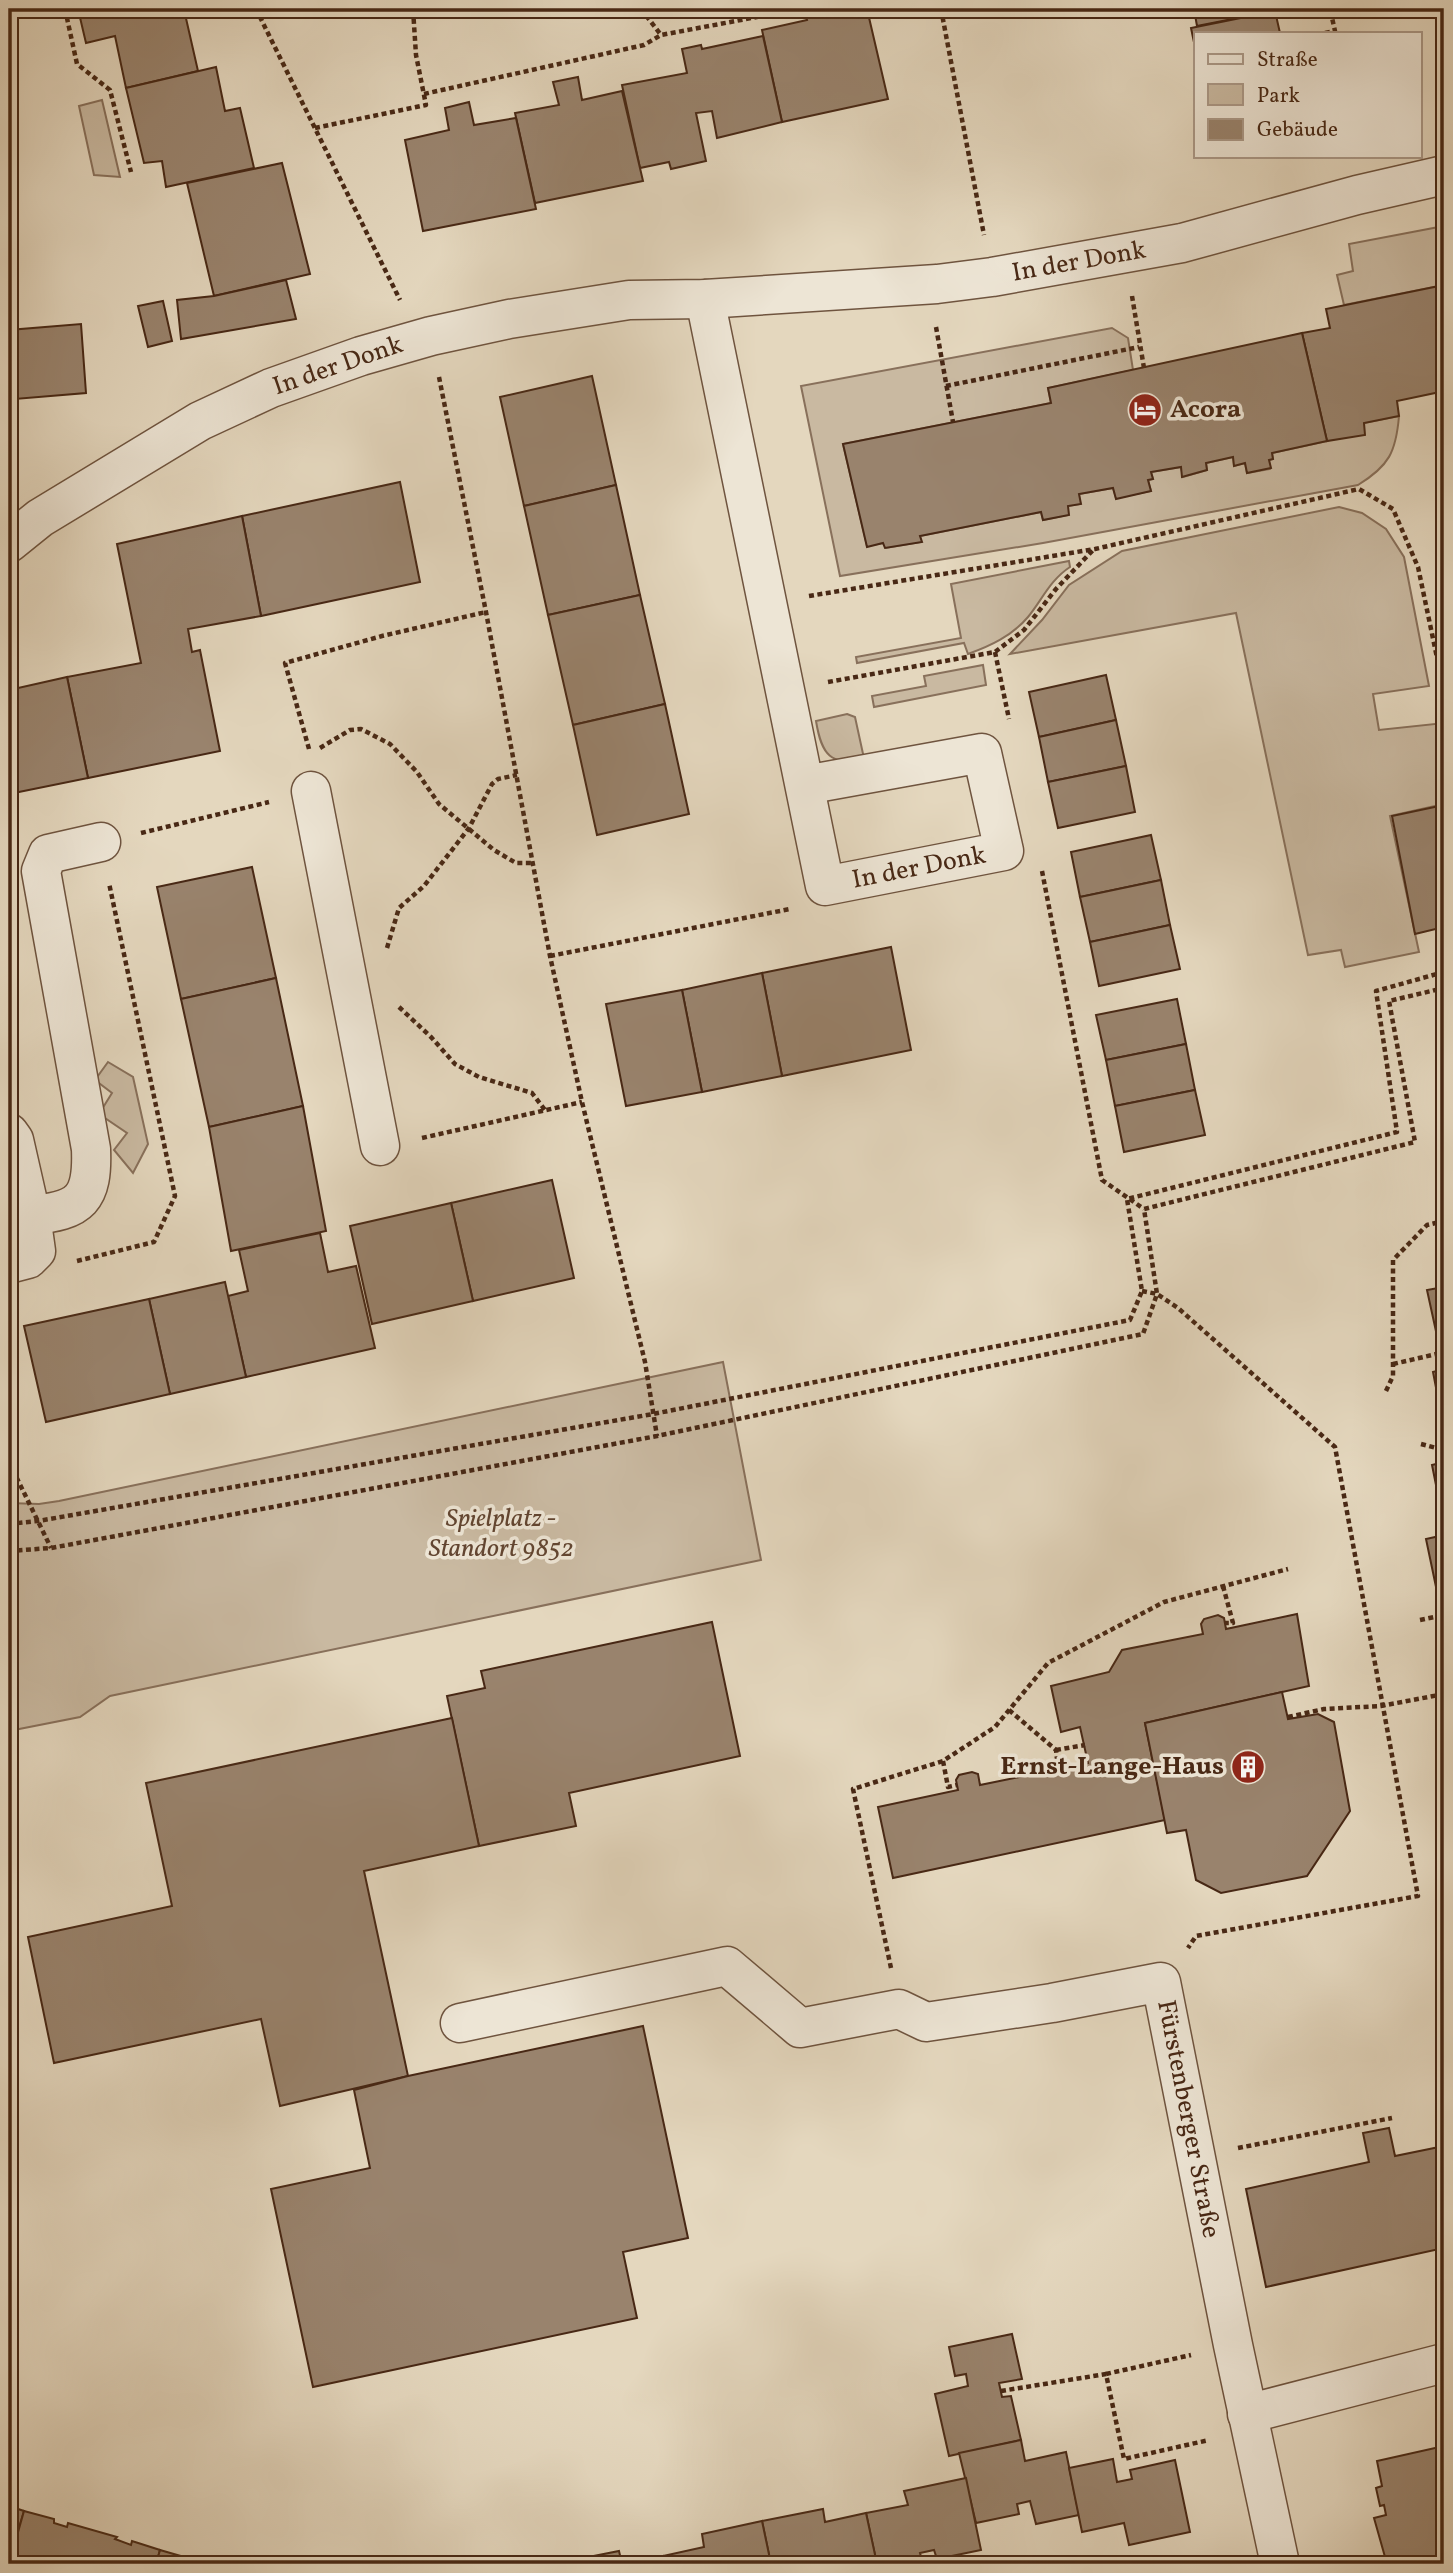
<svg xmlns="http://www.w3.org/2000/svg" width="1453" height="2573" font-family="Vollkorn,serif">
<rect width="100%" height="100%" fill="#e4d7be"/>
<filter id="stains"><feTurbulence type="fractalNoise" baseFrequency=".00286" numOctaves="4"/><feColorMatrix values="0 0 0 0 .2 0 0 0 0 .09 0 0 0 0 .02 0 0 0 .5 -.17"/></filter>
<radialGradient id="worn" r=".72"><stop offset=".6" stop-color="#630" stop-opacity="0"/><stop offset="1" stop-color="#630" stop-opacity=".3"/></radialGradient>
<g fill="#c9b9a1" stroke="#88705b" stroke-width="2">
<polygon points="102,100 120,177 94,175 79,106"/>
<polygon points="1444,226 1444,285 1344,305 1337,275 1353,271 1349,244"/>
<path d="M1112 328 1128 338 1133 370 1048 388 1051 403 843 444 867 546 883 543 886 548 921 542 920 536 1041 512 1043 520 1068 515V506L1080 504 1079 494 1113 488 1116 498 1151 491 1148 480 1153 479 1151 472 1181 467 1183 477 1207 470 1206 463 1233 457 1234 466 1245 463 1247 473 1270 469 1269 460 1273 459 1272 453 1327 441 1364 423 1399 416C1396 452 1389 466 1358 485L1043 543 840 576 801 386Z"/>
<polygon points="1339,507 1362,513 1386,529 1404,557 1429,686 1373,694 1379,730 1444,723 1444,804 1390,816 1419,952 1345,967 1341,950 1308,955 1236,613 1010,654 1042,620 1069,585 1122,551"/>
<path d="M1069 561 1070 567C1050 580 1042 600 1028 617 1012 636 990 646 968 654L964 643 857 663 856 657 961 638 951 584Z"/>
<polygon points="983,665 986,685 874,707 872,696 926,686 924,676"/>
<path d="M847 714 855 717 865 763C830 763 822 757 816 721Z"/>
<polygon points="108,1062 133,1077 148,1144 133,1173 114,1150 127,1133 99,1114 112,1093 95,1080"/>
<polygon points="723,1362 761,1560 110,1696 80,1717 9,1731 9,1503 39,1504 59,1501"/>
</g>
<g fill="#99836d" stroke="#482815" stroke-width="2">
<polygon points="78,9 173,9 175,16 185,14 198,71 126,88 115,36 86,43"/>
<polygon points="804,9 830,9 831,15 867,9 888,99 782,122 762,30 807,20"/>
<polygon points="1194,9 1283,9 1197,26"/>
<polygon points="1275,11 1280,33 1196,33 1196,52 1191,28"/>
<polygon points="763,36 782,122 717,138 712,111 696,113 706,161 671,169 669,162 640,168 622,85 687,73 682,49 701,45 702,49"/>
<polygon points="216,67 225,111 240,108 254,168 166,187 162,161 144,163 126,88"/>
<polygon points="578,77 582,100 622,91 643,181 535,203 515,113 559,105 553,82"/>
<polygon points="469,102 474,125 516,118 536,209 423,231 405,140 449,130 445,108"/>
<polygon points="282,163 310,274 214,296 187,183"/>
<polygon points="286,280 296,319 181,339 177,300 214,296"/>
<polygon points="1444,285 1444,412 1440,392 1397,401 1399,416 1364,423 1365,435 1327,441 1302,333 1330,328 1326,309"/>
<polygon points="163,301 172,341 148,347 138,306"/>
<polygon points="81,324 86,393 15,399 9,330"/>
<polygon points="1302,333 1327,441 1272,453 1273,459 1269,460 1271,468 1247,473 1245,463 1234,466 1233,457 1206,463 1207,470 1182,477 1181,467 1151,472 1153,479 1148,480 1151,491 1116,499 1113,488 1079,494 1081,504 1068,506 1069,515 1043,520 1041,512 920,536 922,542 885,548 883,543 867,547 843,444 1051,403 1048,388"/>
<polygon points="592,376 616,485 524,506 500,397"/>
<polygon points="400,482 420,582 261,616 242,516"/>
<polygon points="616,485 640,595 548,615 524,506"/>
<polygon points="242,516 261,616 188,629 192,652 200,650 220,751 88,778 67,677 141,663 117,544"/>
<polygon points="640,595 665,704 573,725 548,615"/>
<polygon points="1106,675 1116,720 1039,737 1029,692"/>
<polygon points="67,677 88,778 9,794 9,690"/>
<polygon points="665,704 689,814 597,835 573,725"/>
<polygon points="1116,720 1126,766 1048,782 1039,737"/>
<polygon points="1126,766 1135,812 1058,828 1048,782"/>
<polygon points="1444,805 1444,927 1415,934 1392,816"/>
<polygon points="1151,835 1161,880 1080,897 1071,852"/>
<polygon points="252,867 276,978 181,999 157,887"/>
<polygon points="1161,880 1170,925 1090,942 1080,897"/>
<polygon points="1170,925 1180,969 1099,986 1090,942"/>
<polygon points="891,947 911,1050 782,1076 762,973"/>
<polygon points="762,973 782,1076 702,1092 682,990"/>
<polygon points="276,978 303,1106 209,1127 181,999"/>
<polygon points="682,990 702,1092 626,1106 606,1004"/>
<polygon points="1177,999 1186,1044 1106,1060 1096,1015"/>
<polygon points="1186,1044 1195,1090 1115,1106 1106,1060"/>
<polygon points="1195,1090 1205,1135 1124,1152 1115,1106"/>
<polygon points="303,1106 326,1231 231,1251 209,1127"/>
<polygon points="552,1180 574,1278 473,1301 451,1203"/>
<polygon points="451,1203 473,1301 372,1324 350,1226"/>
<polygon points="320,1233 328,1272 356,1266 375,1348 246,1377 228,1296 248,1291 239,1250"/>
<polygon points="225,1282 246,1377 170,1394 149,1299"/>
<polygon points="1444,1287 1444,1368 1427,1290"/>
<polygon points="149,1299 170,1394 46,1422 24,1326"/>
<polygon points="1444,1369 1444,1397 1438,1398 1433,1372"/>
<polygon points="1444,1462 1444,1525 1432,1465"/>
<polygon points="1444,1535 1444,1605 1440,1606 1426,1539"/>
<polygon points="1297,1614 1309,1686 1145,1723 1165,1820 893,1878 878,1807 958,1790 956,1780 959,1775 972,1772 978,1774 980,1785 1088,1763 1080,1727 1061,1732 1051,1686 1109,1672 1122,1650 1203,1634 1201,1624 1204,1619 1218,1615 1224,1618 1226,1629"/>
<polygon points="712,1622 740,1756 569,1793 576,1826 479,1846 447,1696 485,1688 481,1671"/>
<polygon points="1282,1692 1288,1719 1318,1714 1334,1722 1350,1811 1307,1876 1221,1893 1196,1880 1186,1830 1167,1833 1145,1723"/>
<polygon points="452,1718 479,1846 364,1871 408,2076 280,2106 261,2019 54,2063 28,1937 172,1906 146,1783"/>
<polygon points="643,2026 688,2238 623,2252 637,2318 313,2387 271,2189 370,2168 354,2090 408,2076"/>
<polygon points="1389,2128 1395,2156 1444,2146 1444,2248 1266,2287 1246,2189 1369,2162 1363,2133"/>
<polygon points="1012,2334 1022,2379 999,2383 1002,2397 1011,2396 1021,2440 949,2456 935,2394 968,2386 966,2374 955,2376 949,2347"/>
<polygon points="1021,2440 1025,2461 1066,2452 1079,2515 1036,2524 1030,2501 1017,2504 1019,2514 976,2523 959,2453"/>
<polygon points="1444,2446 1444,2564 1387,2564 1374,2518 1386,2515 1384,2505 1380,2506 1376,2488 1382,2486 1377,2461"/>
<polygon points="1113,2459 1117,2482 1132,2479 1130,2470 1175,2460 1190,2532 1129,2545 1124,2523 1082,2532 1069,2468"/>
<polygon points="966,2478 981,2550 937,2559 934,2550 920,2553 923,2564 877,2564 866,2513 908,2505 904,2491"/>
<polygon points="9,2506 24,2511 9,2561"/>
<polygon points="823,2509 825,2522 866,2513 877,2564 771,2564 762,2521"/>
<polygon points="24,2511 54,2519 54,2523 67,2527 68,2523 117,2537 115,2539 131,2545 132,2541 160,2550 156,2564 9,2564"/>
<polygon points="762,2521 771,2564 664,2564 663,2556 704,2547 702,2534"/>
<polygon points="160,2550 191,2559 190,2562 197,2564 156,2564"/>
<polygon points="619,2551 622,2564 558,2564 558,2563"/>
<polygon points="663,2556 664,2564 624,2564"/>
</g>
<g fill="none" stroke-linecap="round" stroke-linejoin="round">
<g stroke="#6f543f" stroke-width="41">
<g id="minor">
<polyline points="705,299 825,886 1004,851 982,753 805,785"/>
<polyline points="9,543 40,518 200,421 271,388 361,356 431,336 509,319 629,300 705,299 937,284 992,277 1182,243 1357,195 1444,175"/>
<polyline points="311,791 380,1146"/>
<polyline points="9,1133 14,1140 31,1215 36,1251 28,1259 9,1264"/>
<path d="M31 1215C81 1211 93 1199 91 1149L41 871 48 854 101 842"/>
<polyline points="460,2023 727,1966 800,2028 899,2009 926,2022 1052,2003 1161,1982 1233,2345 1280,2564"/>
<polyline points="1247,2414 1444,2363"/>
</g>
</g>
<g stroke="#482815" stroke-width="4.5" stroke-dasharray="5 3.5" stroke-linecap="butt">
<polyline points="65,9 77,64 110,90 131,172"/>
<polyline points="256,9 400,300"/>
<polyline points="641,9 661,35"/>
<polyline points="941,9 984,235"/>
<polyline points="773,14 782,13 786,9"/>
<polyline points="1325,33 1335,31 1330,9"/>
<polyline points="424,94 644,45 661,35 773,14 772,9"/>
<polyline points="315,128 426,105 416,55 413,9"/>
<polyline points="1132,296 1144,368"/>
<polyline points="936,327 953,422"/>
<polyline points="439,377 486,612 550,956 582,1102 645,1362 657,1436"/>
<polyline points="946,386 1139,347"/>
<polyline points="809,596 1095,549 1359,489 1393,509 1418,567 1444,691"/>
<polyline points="995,652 1009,719"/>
<polyline points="828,682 995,652 1024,630 1056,589 1094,549"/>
<polyline points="320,748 350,730 361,729 390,744 417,772 439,804 494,850 516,863 534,863"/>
<polyline points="309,749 285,663 382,636 486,612"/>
<polyline points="141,833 269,802"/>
<polyline points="1042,871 1102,1180 1144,1209"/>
<polyline points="387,948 399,908 424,886 469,828 492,784 498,779 517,775"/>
<polyline points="550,956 790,909"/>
<polyline points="399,1007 431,1037 455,1064 479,1077 532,1093 545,1110"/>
<polyline points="422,1138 582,1102"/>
<polyline points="77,1261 154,1242 175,1196 109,883"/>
<polyline points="1142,1291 1157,1294 1178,1308 1335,1447 1418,1896 1196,1936 1188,1948"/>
<polyline points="1393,1364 1441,1353"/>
<polyline points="1386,1391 1393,1376 1393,1260 1427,1225 1444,1221"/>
<polyline points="1421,1444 1444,1450"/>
<polyline points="9,1462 51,1548"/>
<polyline points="9,1524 38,1521 653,1414 1130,1320 1142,1291 1127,1199 1397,1132 1376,991 1444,972"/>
<polyline points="9,1551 51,1548 657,1436 1143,1334 1157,1294 1144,1209 1415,1142 1389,1001 1444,988"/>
<polyline points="1223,1586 1233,1623 1225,1623"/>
<polyline points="1420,1620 1444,1615"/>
<polyline points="1009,1710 1056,1750 1058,1769"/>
<polyline points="1288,1717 1324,1709 1381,1706 1444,1694"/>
<polyline points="1056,1750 1085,1745"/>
<polyline points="943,1761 948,1787 957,1785"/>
<polyline points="891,1968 853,1789 943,1761 995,1727 1048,1663 1164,1602 1288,1569"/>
<polyline points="1238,2148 1392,2118"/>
<polyline points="1106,2374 1191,2355"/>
<polyline points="1001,2391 1106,2374 1124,2459 1209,2440"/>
</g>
<use href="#minor" stroke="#ede5d5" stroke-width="38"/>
</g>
<defs>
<g id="hotel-disc" transform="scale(1.75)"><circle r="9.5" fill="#8f2418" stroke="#ede5d5"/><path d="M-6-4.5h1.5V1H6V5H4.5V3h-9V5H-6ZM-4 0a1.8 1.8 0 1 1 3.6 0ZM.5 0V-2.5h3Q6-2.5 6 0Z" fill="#fff"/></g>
<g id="building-disc" transform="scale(1.75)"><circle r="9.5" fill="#8f2418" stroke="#ede5d5"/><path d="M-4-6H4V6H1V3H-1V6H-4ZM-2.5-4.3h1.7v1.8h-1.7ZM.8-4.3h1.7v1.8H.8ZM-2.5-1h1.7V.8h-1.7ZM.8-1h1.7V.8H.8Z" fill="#fff"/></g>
</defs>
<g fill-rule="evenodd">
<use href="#hotel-disc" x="1145" y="410"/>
<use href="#building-disc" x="1248" y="1767"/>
</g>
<g text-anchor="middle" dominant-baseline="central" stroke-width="7" stroke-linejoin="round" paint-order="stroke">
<g font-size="26" fill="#482815" stroke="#ede5d5">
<text transform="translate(1079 262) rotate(-10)">In der Donk</text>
<text transform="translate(338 366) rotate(-19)">In der Donk</text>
<text transform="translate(919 868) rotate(-11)">In der Donk</text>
<text transform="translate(1188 2119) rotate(79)">Fürstenberger Straße</text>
</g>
<g font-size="26" font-weight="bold" fill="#482815" stroke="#ede5d5" text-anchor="start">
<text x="1170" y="410">Acora</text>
<text x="1224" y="1767" text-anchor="end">Ernst-Lange-Haus</text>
</g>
<g font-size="26" font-style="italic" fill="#624531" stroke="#ede5d5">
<text x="501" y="1519">Spielplatz -<tspan x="501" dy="30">Standort 9852</tspan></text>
</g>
</g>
<rect width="1453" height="2573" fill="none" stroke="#e4d7be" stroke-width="35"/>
<rect x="10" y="10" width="1432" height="2552" fill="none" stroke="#482815" stroke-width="3.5"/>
<rect x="18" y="18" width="1418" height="2538" fill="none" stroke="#482815" stroke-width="2"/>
<rect x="1194" y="32" width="228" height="126" fill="#ede5d5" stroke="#ab9988" stroke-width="2"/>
<rect x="1208" y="54" width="35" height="10" fill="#ede5d5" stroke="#ab9988" stroke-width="2"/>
<text x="1257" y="66" font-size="21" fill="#482815">Straße</text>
<rect x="1208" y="84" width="35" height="21" fill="#c9b9a1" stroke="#ab9988" stroke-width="2"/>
<text x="1257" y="102" font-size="21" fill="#482815">Park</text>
<rect x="1208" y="119" width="35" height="21" fill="#99836d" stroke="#ab9988" stroke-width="2"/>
<text x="1257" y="136" font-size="21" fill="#482815">Gebäude</text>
<rect width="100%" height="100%" filter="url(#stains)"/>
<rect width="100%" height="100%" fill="url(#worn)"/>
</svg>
